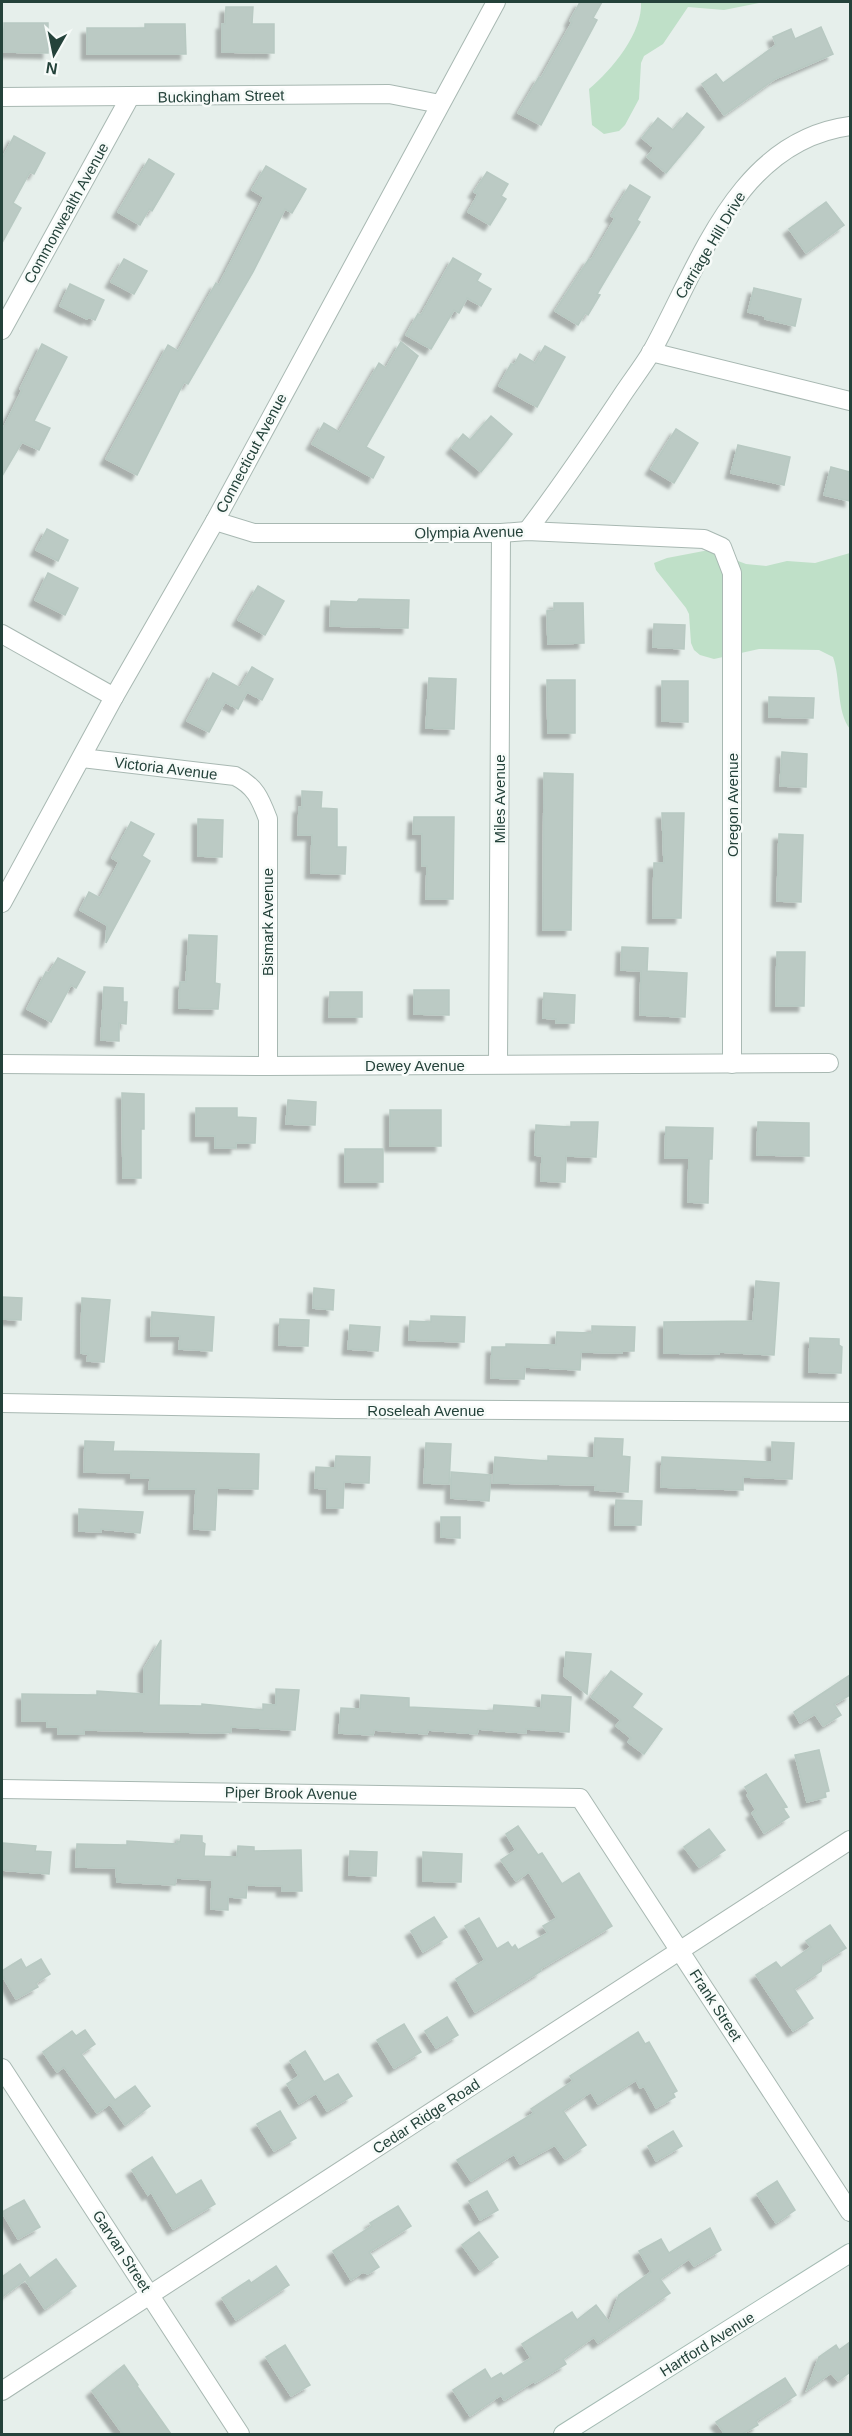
<svg xmlns="http://www.w3.org/2000/svg" width="852" height="2436" font-family="Arial,sans-serif">
<defs>
<filter id="shadow"><feDropShadow dx="-5.5" dy="5.5" stdDeviation="1.5" flood-color="#0004"/></filter>
</defs>
<rect width="100%" height="100%" fill="#e6efeb"/>
<g fill="#bfe0c8">
<path d="M641 2H764L724 10 688 7 663 44 644 56 641 63 639 99 625 125 619 131 604 134 592 125 589 89C612 70 643 32 641 2Z"/>
<path d="M709 550 746 564 766 566 787 561 815 563 850 553V729C836 711 841 679 833 657L819 650 759 649 714 659 700 655 694 650 691 643 689 614 686 608 656 570 654 563 667 558Z"/>
</g>
<g fill="#bbcac4" stroke="#b8c9c2" stroke-width="1.5" filter="url(#shadow)">
<polygon points="580,2 602,2 593,18 597,20 541,125 518,113 539,77 541,78 572,22 570,21"/>
<polygon points="226,7 253,7 252,24 274,24 274,53 222,52 222,24 225,24"/>
<polygon points="4,23 48,23 48,53 4,52"/>
<polygon points="145,24 185,24 186,54 87,54 87,28 145,28"/>
<polygon points="821,27 833,54 775,79 724,115 702,84 716,74 723,83 776,45 773,37 791,29 795,39"/>
<polygon points="687,113 704,127 666,173 647,157 654,148 642,138 658,118 673,130"/>
<polygon points="14,136 45,153 34,174 30,172 13,203 21,208 2,243 2,159"/>
<polygon points="149,159 174,174 152,211 149,209 140,225 118,212"/>
<polygon points="266,166 306,189 292,213 285,209 253,272 188,384 184,382 137,475 106,459 168,345 178,351 216,283 219,285 264,197 252,190"/>
<polygon points="487,172 508,184 501,196 506,199 490,225 468,212 478,194 474,192"/>
<polygon points="630,185 650,197 637,220 640,222 597,294 600,295 588,315 585,313 578,325 555,311 589,259 591,260 615,218 611,216"/>
<polygon points="826,202 844,225 806,253 789,229"/>
<polygon points="453,258 481,274 477,281 491,289 481,306 467,298 459,313 454,310 431,349 406,335 418,314 421,315"/>
<polygon points="124,259 147,271 134,294 111,282"/>
<polygon points="70,284 104,300 95,320 88,317 87,319 60,306"/>
<polygon points="754,288 801,299 795,326 765,319 765,316 748,312"/>
<polygon points="401,342 418,356 366,447 384,457 373,478 312,444 324,423 339,432 379,363 386,368"/>
<polygon points="42,344 67,357 34,421 50,428 39,450 22,442 2,476 2,431 22,390 20,389"/>
<polygon points="545,346 565,357 537,407 499,386 511,364 514,365 520,354 535,363"/>
<polygon points="491,416 512,434 481,472 452,448 463,434 470,440"/>
<polygon points="676,429 698,443 674,483 651,469"/>
<polygon points="738,445 790,457 784,485 731,473"/>
<polygon points="831,467 850,472 850,501 824,495"/>
<polygon points="47,529 68,540 58,561 36,550"/>
<polygon points="48,573 78,588 65,615 35,600"/>
<polygon points="258,586 284,601 265,635 238,620"/>
<polygon points="359,599 409,600 408,628 330,626 331,601 357,602"/>
<polygon points="554,603 583,603 584,643 548,644 547,611 554,610"/>
<polygon points="654,624 685,625 684,649 653,647"/>
<polygon points="252,667 273,679 262,700 247,692 238,709 225,702 209,732 187,721 213,673 240,688"/>
<polygon points="429,678 456,679 454,729 426,728"/>
<polygon points="547,680 575,680 575,733 548,733"/>
<polygon points="662,681 688,681 688,722 662,721"/>
<polygon points="769,697 814,698 813,718 769,717"/>
<polygon points="782,752 807,754 806,787 780,786"/>
<polygon points="544,773 573,774 571,930 543,930"/>
<polygon points="302,791 322,792 321,808 337,809 337,847 346,847 345,874 311,873 312,835 298,835 299,807 302,808"/>
<polygon points="662,813 684,813 681,918 653,918 654,863 664,863"/>
<polygon points="414,817 454,817 453,899 426,899 427,866 422,866 422,834 413,834"/>
<polygon points="198,819 223,820 222,857 198,856"/>
<polygon points="131,822 154,834 142,856 150,861 106,943 107,925 80,910 89,892 100,898 119,862 112,858"/>
<polygon points="779,834 803,835 801,902 777,901"/>
<polygon points="189,935 217,936 215,983 220,984 218,1009 179,1008 180,982 186,982"/>
<polygon points="622,947 648,948 647,971 687,973 685,1017 640,1015 641,971 621,970"/>
<polygon points="777,952 805,952 804,1006 776,1006"/>
<polygon points="58,958 85,972 76,988 71,985 51,1022 27,1009 46,972 49,973"/>
<polygon points="104,987 123,988 123,1002 127,1002 126,1024 119,1023 119,1041 101,1040"/>
<polygon points="414,990 449,990 449,1015 414,1014"/>
<polygon points="330,992 362,992 362,1017 329,1017"/>
<polygon points="544,993 575,995 574,1023 556,1023 556,1019 543,1018"/>
<polygon points="122,1093 144,1094 144,1129 141,1129 141,1178 123,1178"/>
<polygon points="288,1100 316,1102 315,1125 286,1124"/>
<polygon points="196,1108 237,1108 237,1117 256,1118 255,1143 236,1143 236,1148 215,1148 215,1136 196,1136"/>
<rect x="390" y="1110" width="51" height="36"/>
<polygon points="571,1122 598,1122 596,1157 566,1156 565,1182 541,1181 542,1156 535,1155 536,1125 571,1127"/>
<polygon points="758,1122 809,1123 809,1156 757,1155"/>
<polygon points="666,1127 713,1128 712,1159 709,1159 708,1203 688,1202 689,1158 665,1158"/>
<rect x="345" y="1149" width="38" height="33"/>
<polygon points="756,1281 779,1283 774,1355 719,1352 719,1354 664,1353 664,1322 753,1321"/>
<polygon points="314,1288 334,1290 333,1310 313,1308"/>
<polygon points="2,1297 22,1298 21,1320 2,1319"/>
<polygon points="82,1298 110,1300 104,1362 87,1361 88,1354 81,1353"/>
<polygon points="152,1312 214,1317 212,1351 179,1349 180,1336 151,1336"/>
<polygon points="431,1316 465,1317 464,1342 409,1340 410,1321 431,1322"/>
<polygon points="280,1319 309,1320 308,1346 279,1345"/>
<polygon points="350,1325 380,1327 378,1351 348,1349"/>
<polygon points="592,1326 635,1327 634,1351 622,1351 622,1353 581,1352 580,1370 525,1367 524,1379 491,1378 492,1347 506,1347 506,1344 556,1345 557,1332 592,1333"/>
<polygon points="810,1338 839,1339 839,1345 842,1347 841,1373 809,1372"/>
<polygon points="595,1438 623,1439 622,1456 630,1457 628,1492 595,1490 596,1485 493,1483 495,1457 548,1461 548,1456 594,1458"/>
<polygon points="85,1441 114,1442 113,1451 259,1454 258,1489 217,1488 215,1530 194,1529 196,1489 149,1489 150,1478 131,1478 131,1473 84,1472"/>
<polygon points="772,1442 794,1443 792,1479 743,1477 743,1490 661,1487 662,1457 772,1462"/>
<polygon points="426,1443 451,1444 449,1484 424,1483"/>
<polygon points="336,1456 370,1457 369,1483 344,1482 343,1508 327,1508 327,1489 315,1488 316,1467 335,1468"/>
<polygon points="451,1472 491,1475 489,1501 451,1498"/>
<polygon points="616,1500 642,1501 641,1525 615,1525"/>
<polygon points="79,1509 143,1512 140,1533 101,1529 101,1532 79,1531"/>
<polygon points="441,1517 460,1517 460,1538 441,1537"/>
<polygon points="161,1640 159,1705 202,1706 202,1704 263,1710 263,1704 276,1705 276,1689 299,1690 295,1730 231,1727 231,1732 222,1733 84,1730 84,1734 58,1734 58,1727 47,1727 47,1721 22,1721 22,1694 97,1695 97,1691 144,1694 144,1669"/>
<polygon points="566,1652 591,1654 587,1694 564,1676"/>
<polygon points="611,1671 642,1694 632,1707 662,1729 644,1754 628,1742 631,1738 616,1726 621,1720 591,1697"/>
<polygon points="850,1675 850,1695 834,1704 841,1715 823,1726 815,1714 800,1723 794,1712"/>
<polygon points="361,1695 409,1698 409,1707 493,1711 494,1705 541,1708 542,1695 571,1697 569,1732 526,1729 526,1733 478,1729 477,1734 428,1730 427,1734 374,1730 373,1735 339,1733 341,1708 360,1709"/>
<polygon points="819,1750 829,1791 825,1792 826,1797 807,1802 795,1755"/>
<polygon points="766,1774 787,1807 783,1808 789,1817 764,1833 752,1813 756,1810 747,1795 749,1794 745,1787"/>
<polygon points="518,1826 538,1855 542,1853 562,1884 579,1873 612,1926 540,1969 541,1971 475,2012 456,1979 485,1960 465,1926 479,1918 497,1949 508,1942 512,1948 515,1945 518,1950 548,1933 543,1926 557,1918 529,1872 516,1881 501,1860 516,1850 506,1834"/>
<polygon points="709,1829 725,1850 699,1867 684,1847"/>
<polygon points="181,1835 202,1836 202,1842 205,1844 204,1856 237,1857 238,1846 254,1847 254,1851 301,1850 302,1891 282,1891 282,1886 247,1885 246,1898 228,1897 228,1910 211,1909 212,1880 176,1878 175,1885 117,1882 116,1868 76,1867 77,1844 127,1845 127,1841 177,1844 177,1841 180,1842"/>
<polygon points="3,1843 36,1846 35,1851 51,1852 49,1874 2,1870"/>
<polygon points="350,1851 377,1852 376,1876 349,1875"/>
<polygon points="423,1852 462,1854 461,1882 423,1881"/>
<polygon points="434,1917 447,1937 423,1952 411,1931"/>
<polygon points="830,1925 846,1948 822,1963 821,1971 794,1989 813,2018 793,2031 756,1975 776,1962 781,1968 811,1947 806,1941"/>
<polygon points="21,1959 26,1968 41,1959 50,1974 36,1983 38,1987 16,1999 2,1975 2,1971"/>
<polygon points="447,2017 458,2035 436,2048 425,2031"/>
<polygon points="404,2024 421,2052 394,2068 377,2040"/>
<polygon points="85,2030 95,2044 81,2054 115,2100 135,2086 150,2106 125,2125 110,2104 97,2113 64,2067 57,2072 43,2052 72,2031 76,2036"/>
<polygon points="638,2032 645,2044 649,2042 677,2091 673,2093 675,2097 656,2108 644,2086 640,2088 636,2080 598,2104 591,2092 563,2111 586,2145 565,2159 555,2145 520,2164 514,2154 471,2181 457,2160 534,2113 531,2109 573,2081 570,2076"/>
<polygon points="305,2051 324,2082 338,2074 352,2096 327,2111 316,2093 299,2104 287,2084 299,2076 290,2061"/>
<polygon points="280,2111 296,2138 274,2151 257,2124"/>
<polygon points="673,2131 682,2146 656,2161 648,2146"/>
<polygon points="152,2157 176,2195 201,2180 215,2204 173,2229 151,2192 148,2195 132,2170"/>
<polygon points="777,2181 795,2210 776,2223 757,2194"/>
<polygon points="487,2191 498,2210 480,2220 469,2201"/>
<polygon points="24,2200 40,2227 18,2239 2,2212"/>
<polygon points="398,2206 411,2226 369,2252 379,2267 368,2274 363,2272 351,2280 333,2251 372,2226 370,2223"/>
<polygon points="710,2228 721,2250 694,2266 689,2259 660,2279 670,2293 598,2343 594,2337 563,2359 566,2364 535,2383 534,2381 504,2400 501,2395 470,2416 453,2390 485,2369 491,2379 501,2373 503,2376 531,2358 522,2344 572,2312 577,2320 596,2305 609,2322 619,2295 651,2272 639,2251 661,2239 669,2253"/>
<polygon points="479,2232 498,2257 480,2270 462,2245"/>
<polygon points="56,2259 76,2286 45,2309 26,2281"/>
<polygon points="20,2264 29,2277 2,2297 2,2277"/>
<polygon points="276,2266 289,2285 236,2320 222,2298 249,2280 251,2283"/>
<polygon points="850,2342 850,2372 838,2381 831,2373 807,2390 819,2357 836,2345 839,2350"/>
<polygon points="285,2345 310,2385 291,2396 266,2357"/>
<polygon points="124,2365 138,2385 137,2386 171,2434 123,2434 92,2391"/>
<polygon points="785,2378 796,2395 756,2421 758,2425 742,2434 725,2434 716,2422"/>
</g>
<g fill="none" stroke-linecap="round" stroke-linejoin="round">
<g stroke="#a8b8b2" stroke-width="20">
<g id="minor">
<polyline points="2,97 389,94 440,104"/>
<polyline points="2,330 130,97"/>
<polyline points="651,352 850,401"/>
<polyline points="215,521 254,533 501,533 527,531 704,539 722,547 732,573 732,1064"/>
<path d="M527 531C560 488 589 445 619 400 629 384 642 368 652 351 700 264 737 141 850 126"/>
<polyline points="2,634 114,697"/>
<path d="M82 758 235 776C255 786 260 798 268 819V1066"/>
<polyline points="2,903 114,697 215,521 496,2"/>
<polyline points="2,1064 268,1066 829,1063"/>
<polyline points="498,1064 501,533"/>
<polyline points="2,1403 336,1409 850,1412"/>
<polyline points="2,1789 580,1798 850,2212"/>
<polyline points="2,2068 240,2434"/>
<polyline points="2,2391 850,1840"/>
</g>
</g>
<g stroke="#a4bbb3" stroke-width="20">
<polyline id="secondary" points="563,2434 850,2253"/>
</g>
<use href="#minor" stroke="#fff" stroke-width="18"/>
<use href="#secondary" stroke="#fff" stroke-width="18"/>
</g>
<g text-anchor="middle" dominant-baseline="central" stroke-width="5" stroke-linejoin="round" paint-order="stroke">
<g font-size="15" fill="#24423a" stroke="#f7fbf9">
<text transform="translate(221 96) rotate(-1)">Buckingham Street</text>
<text transform="translate(66 213) rotate(-61)">Commonwealth Avenue</text>
<text transform="translate(710 245) rotate(-59)">Carriage Hill Drive</text>
<text transform="translate(251 453) rotate(-62)">Connecticut Avenue</text>
<text transform="translate(469 532) rotate(-1)">Olympia Avenue</text>
<text transform="translate(166 768) rotate(7)">Victoria Avenue</text>
<text transform="translate(499 799) rotate(-90)">Miles Avenue</text>
<text transform="translate(732 805) rotate(-90)">Oregon Avenue</text>
<text transform="translate(267 922) rotate(-90)">Bismark Avenue</text>
<text x="415" y="1065">Dewey Avenue</text>
<text x="426" y="1410">Roseleah Avenue</text>
<text transform="translate(291 1793) rotate(1)">Piper Brook Avenue</text>
<text transform="translate(716 2005) rotate(57)">Frank Street</text>
<text transform="translate(426 2116) rotate(-33)">Cedar Ridge Road</text>
<text transform="translate(122 2251) rotate(57)">Garvan Street</text>
<text transform="translate(707 2344) rotate(-32)">Hartford Avenue</text>
</g>
</g>
<rect width="852" height="2436" fill="none" stroke="#24423a" stroke-width="6"/>
<g transform="translate(54 54) rotate(189)" stroke="#f7fbf9" stroke-width="4.5" paint-order="stroke">
<path d="M0-4.5L10 22L0 15L-10 22Z" fill="#24423a"/>
<text y="-9" font-size="16" font-weight="bold" text-anchor="middle" fill="#24423a">N</text>
</g>
</svg>
